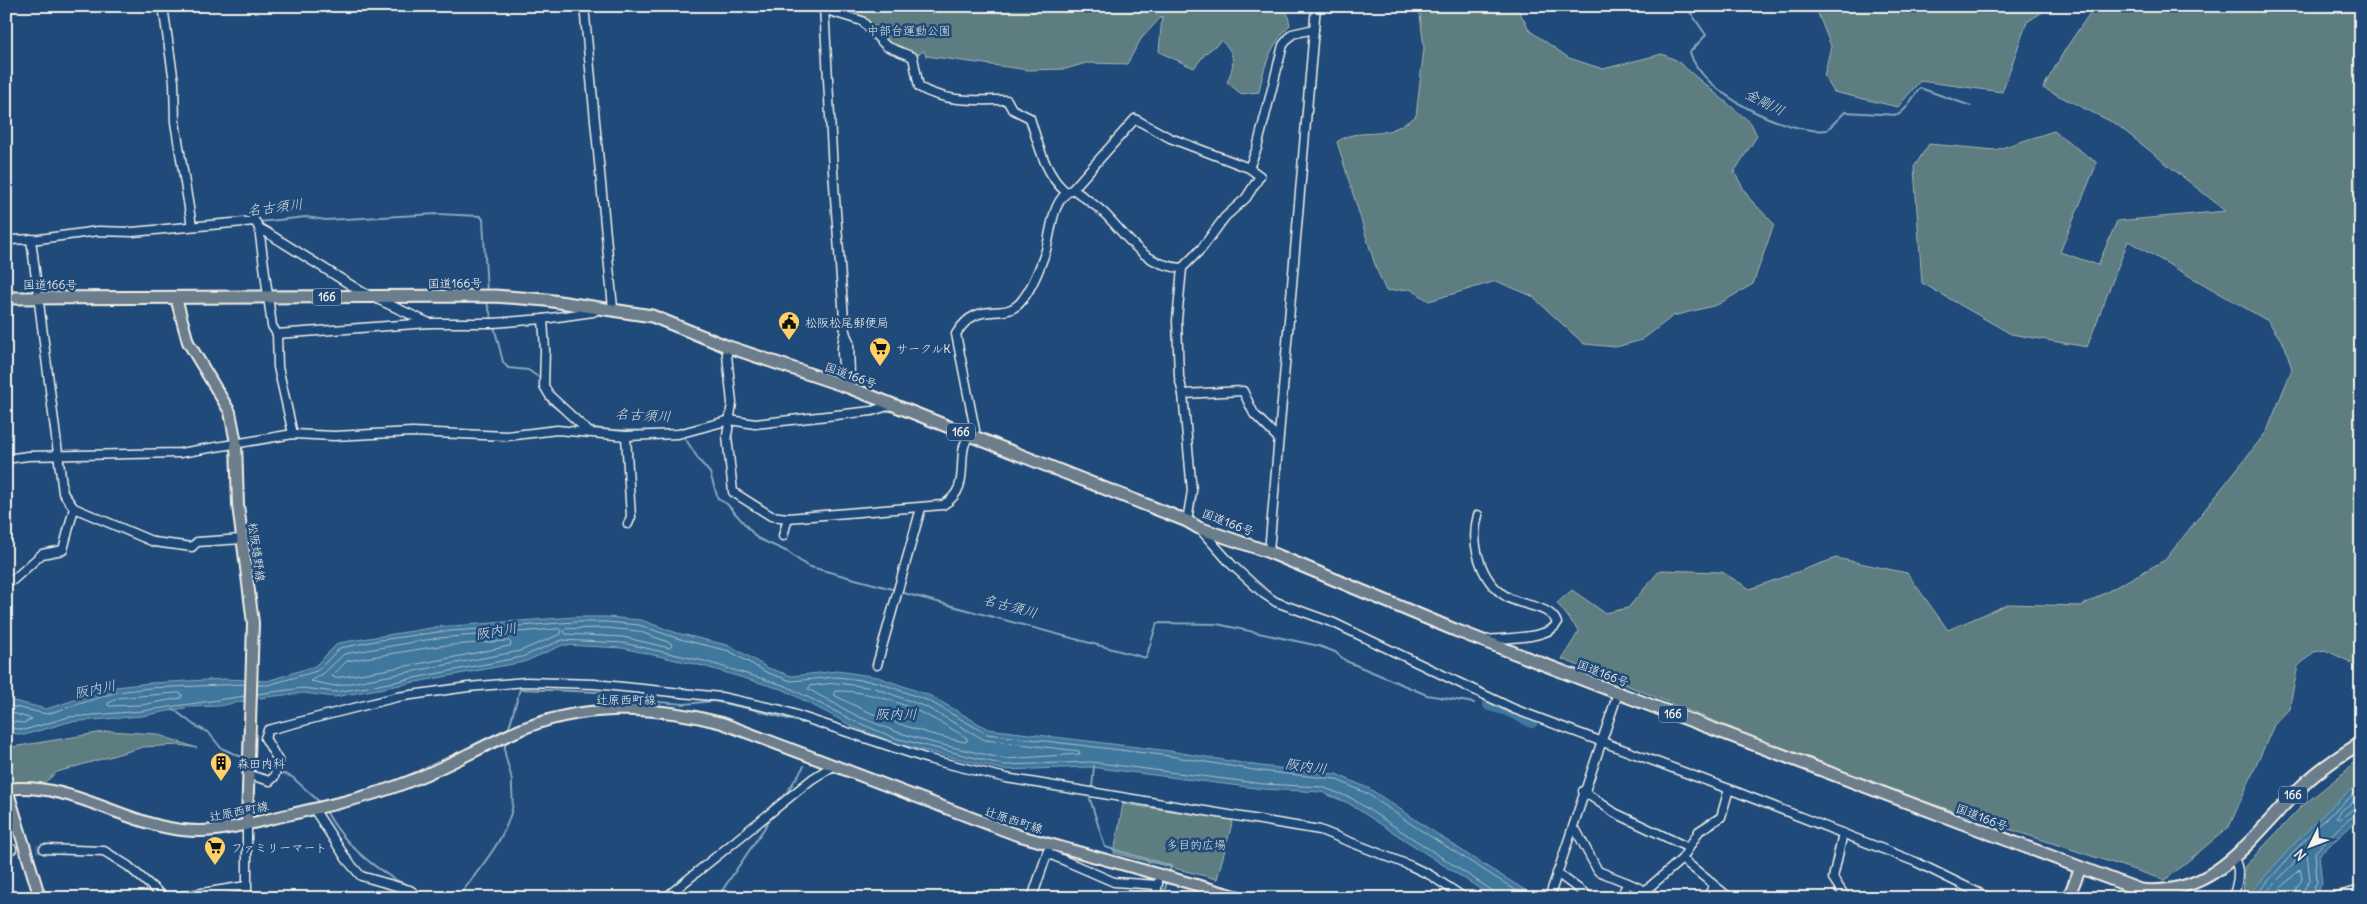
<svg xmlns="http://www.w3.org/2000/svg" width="2367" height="904" font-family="Delius,'Klee One',sans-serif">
<rect width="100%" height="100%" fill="#1f4a7a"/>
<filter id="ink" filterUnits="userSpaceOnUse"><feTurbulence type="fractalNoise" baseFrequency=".02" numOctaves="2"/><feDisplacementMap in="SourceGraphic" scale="10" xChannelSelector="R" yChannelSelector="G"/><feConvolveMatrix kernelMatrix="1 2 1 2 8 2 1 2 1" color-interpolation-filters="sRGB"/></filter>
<g filter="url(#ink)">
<g fill="#5d7d81" stroke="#a8b7b4">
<path d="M813 6H933V14L940 6H1286L1290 25C1271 45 1264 65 1259 92L1241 94 1227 82C1234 67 1237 53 1221 41L1206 53 1194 68 1159 52 1162 16 1141 39 1127 64 1086 63 1066 69 1029 70 926 56 924 51 913 57 886 46 862 21Z"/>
<path d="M1419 6H1516L1530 31 1569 58 1603 69 1662 54 1676 60 1751 123 1757 136 1734 172 1749 198 1774 224 1753 284 1717 305 1673 316 1642 340 1616 347 1584 344 1532 296 1496 281 1429 301 1410 289 1386 291 1376 268 1337 142C1352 130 1370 136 1388 131 1398 128 1408 122 1416 116L1424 48Z"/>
<polygon points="1815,6 2052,6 2027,22 2002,92 1920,81 1898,107 1834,92 1824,76 1831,46"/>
<polygon points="2056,6 2361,6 2361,667 2325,650 2314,652 2298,666 2289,709 2274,725 2229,827 2165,880 1862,781 1562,659 1579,631 1557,603 1572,590 1605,613 1628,608 1660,570 1722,572 1750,589 1836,558 1907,573 1948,630 2008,604 2081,606 2165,560 2267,431 2292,369 2285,346 2268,321 2128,241 2087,347 2011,334 1922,283 1914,167 1929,144 1995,150 2054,131 2097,163 2060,252 2098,265 2117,221 2226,211 2116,124 2043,88 2066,48 2092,10"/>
<polygon points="110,731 156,734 197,748 179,745 143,747 57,772 44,783 6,784 6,748"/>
<polygon points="2361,756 2361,782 2249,898 2243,898 2245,866 2301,807 2347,770 2355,760"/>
<polygon points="1123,804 1233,820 1217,879 1114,853"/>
</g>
<g fill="#40779c" stroke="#88a8ba">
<polygon points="575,617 607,617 641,620 677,633 731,646 768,668 792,676 837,671 878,677 931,696 988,729 1170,751 1260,766 1336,774 1370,789 1473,858 1538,898 1494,898 1348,803 1321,792 1263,789 1091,767 1004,770 893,743 852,726 784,690 703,666 622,648 563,645 524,662 335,697 304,693 266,697 219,706 190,707 142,716 69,722 24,735 6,732 6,700 10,700 46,709 116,687 150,683 226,679 267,681 315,666 338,643 437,627"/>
<path d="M2361 782V817L2319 855 2322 884 2312 898H2246C2282 857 2318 815 2361 782Z"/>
</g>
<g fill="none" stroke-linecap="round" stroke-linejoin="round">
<g stroke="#acc0ca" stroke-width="1">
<polygon points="607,628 638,631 671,643 672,646 669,648 623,637 566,634 564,631 566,629"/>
<polygon points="559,629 562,631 561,634 520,651 335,686 311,681 323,674 344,654 438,638"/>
<path d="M509 641 511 643 510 646C452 658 393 669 335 678L332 676 347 661 439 646Z"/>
<polygon points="837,683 875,688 926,707 985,740 1079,751 1080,754 1005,759 934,743 897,732 857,716 808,689 810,686"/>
<polyline points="257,685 268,685 317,671 340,648 380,640 438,632 575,622 607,622 639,625 676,638 729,651 766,672 791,681 837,677 877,682 929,701 987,734 1170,756 1260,771 1335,779 1368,794 1414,826 1528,898"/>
<path d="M835 691C881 690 928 714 967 738V741L964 742C918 732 876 718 834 695Z"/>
<polygon points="180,693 182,695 181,698 141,705 109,706 107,704 118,698"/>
<polyline points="257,694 303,688 335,692 368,687 522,657 562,640 623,643 704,661 786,686 854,721 895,738 1004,765 1091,762 1264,784 1322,787 1351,798 1493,891 1496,898"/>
<polyline points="6,705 47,714 117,692 150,688 245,684"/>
<polyline points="6,711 32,719 24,723 6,721"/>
<polyline points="6,727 24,730 69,717 142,711 245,696"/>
<polyline points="2361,796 2342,810 2336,818 2340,819 2353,809 2361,807"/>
<polyline points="2253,898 2317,826 2361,788"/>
<polyline points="2261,898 2305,851 2307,853 2310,880 2303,891 2302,898"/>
<polyline points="2271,898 2300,869 2302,879 2296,889 2294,898"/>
<path d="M2308 898 2317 882 2315 852C2324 843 2348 815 2361 813"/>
</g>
<g stroke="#88a8ba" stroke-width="2">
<path d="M1686 6 1706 35 1690 52C1700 93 1788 135 1827 130L1845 112 1898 115 1905 109 1920 88 1971 106"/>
<polyline points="259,222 306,217 326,220 437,214 480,216 483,219 487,293"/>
<polyline points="238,226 253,225"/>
<polyline points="34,243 73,238"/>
<polyline points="6,244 29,243"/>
<polyline points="486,300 492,319"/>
<polyline points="494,326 503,362 508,368 528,370 540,378 541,381"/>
<polyline points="542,388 549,403 568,417"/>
<polyline points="587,427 609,430 657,431"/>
<polyline points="683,435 699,460 710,473 718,499 727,504 757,538 788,552 807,566 896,590"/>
<polyline points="900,592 1146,658 1157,623 1217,624 1319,646 1335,652 1346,661 1427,695 1474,703"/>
<polyline points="173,709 194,725 209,733 221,748 244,758"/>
<polyline points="508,731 520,689 599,692 605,698 685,704 713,701 751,709 803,723"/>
<polyline points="253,762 274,770"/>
<polyline points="279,772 292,777 322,804"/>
<polyline points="1092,788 1094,766"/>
<polyline points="784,797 804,766"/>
<polyline points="1090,799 1105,847 1171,866 1169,874"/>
<path d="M326 811C340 837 363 859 388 875 401 884 416 887 429 898"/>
<path d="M458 898C477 870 501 847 511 813 514 805 512 794 512 786 513 770 501 757 506 741"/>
<polyline points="717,898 774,814"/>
<polyline points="1163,898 1167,881"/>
</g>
<polyline stroke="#40779c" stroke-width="12" points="1489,705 1507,710 1532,722"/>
<polyline stroke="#3f638a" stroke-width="8" stroke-dasharray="8 4" stroke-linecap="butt" points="12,849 44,849"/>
<g stroke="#f4f1e8" stroke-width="11">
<g id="minor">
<polyline points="163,6 174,82 175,122 192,226"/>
<polyline points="584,6 613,308"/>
<path d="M813 6 862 21 886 46 913 57 919 87C946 103 977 100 1007 100L1012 109 1030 118C1038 143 1045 175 1066 192"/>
<polyline points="824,6 833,171 845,332 849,342 850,377 846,380"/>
<polyline points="1249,168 1257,148 1283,45 1292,34 1314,29"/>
<path d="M1073 189C1084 198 1098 206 1107 216 1130 240 1145 266 1182 268"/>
<polyline points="259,228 272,326 277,334 278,367 293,434"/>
<polyline points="31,239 63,493 74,508 154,542 192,547 197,542 242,539"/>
<polyline points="6,240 39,239 98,231 132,232 255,221 259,228 266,232 362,292 429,323"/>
<polyline points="543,319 545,350 544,386 550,396 589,432"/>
<path d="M845 332C839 349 843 367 847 383"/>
<polyline points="277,334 429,323 493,323 543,319 593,312 598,309"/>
<path d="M726 346 732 403 727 436 733 492 771 516 788 518 943 505C977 485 949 450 975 430L956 334C979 296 1005 325 1023 299 1032 287 1041 265 1046 250 1052 230 1051 199 1073 189L1135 119 1170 138 1249 168 1260 176 1246 198 1225 217 1202 248 1182 268 1177 320 1179 377 1183 394 1192 491 1187 521"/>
<polyline points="1183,394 1243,391 1254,414 1278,438"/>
<polyline points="626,436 631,517 628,524"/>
<polyline points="6,459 28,456 180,453 293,434 334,436 412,432 507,436 557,430 626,436 678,434 730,420 755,424 872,411 891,405"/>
<path d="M1478 515C1470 543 1480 581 1507 597 1521 606 1551 605 1557 623 1550 639 1503 638 1486 640"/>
<polyline points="1200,529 1232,565 1264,594 1276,602 1334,623 1514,709 1729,789 1916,862 1989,898"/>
<polyline points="783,536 788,518"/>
<polyline points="1269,552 1316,6"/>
<polyline points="6,579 13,580 42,554 63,550 74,508"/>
<polyline points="877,665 921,508"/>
<polyline points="249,775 270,781 274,777 279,762 265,738 268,730 397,697 468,687 526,682 594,684 721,697 781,710 928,759 1006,778 1320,830 1411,866 1430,875 1465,898"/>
<polyline points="1729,789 1721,817 1699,831 1682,859 1730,898"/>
<polyline points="1583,791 1615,813 1689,848"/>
<polyline points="314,809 347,860 361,876 410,890 421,898"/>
<polyline points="1572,831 1577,832 1598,871 1628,883 1620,898"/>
<polyline points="1843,833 1833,878 1846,898"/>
<polyline points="6,849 12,849"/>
<polyline points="44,849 104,851 128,866 165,898"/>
<polyline points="1047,853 1114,882 1157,885"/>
<path d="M2233 858C2242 869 2237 885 2233 898"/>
<polyline points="1557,873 1591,898"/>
<polyline points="1628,883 1661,898"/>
<polyline points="1646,890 1682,859"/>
<polyline points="171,898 246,886"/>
<polyline points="247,898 247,824"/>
<polyline points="665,898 812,779 833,766"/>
<polyline points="1032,898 1049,848"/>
<polyline points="1156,898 1158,883"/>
<polyline points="1549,898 1618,693"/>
<polyline points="1707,898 1714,885"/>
<polyline points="2330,898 2361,890"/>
</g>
</g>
<g stroke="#f4f1e8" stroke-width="14">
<g id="major">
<polyline points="176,298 188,342 230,412 236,443 238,505 253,623 247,824"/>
<path d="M6 789C83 780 137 839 215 830 241 827 267 819 292 814 330 805 369 797 405 783 443 769 478 748 515 732 580 703 654 705 722 723L1017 835 1243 898"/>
<polyline points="7,789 40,898"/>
<polyline points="2068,898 2080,869"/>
</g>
</g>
<g stroke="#f4f1e8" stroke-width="15">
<path id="highway" d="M6 298 495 296 546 300 652 316 726 346 848 387 1187 521 1199 528 1269 552 1455 630 1618 693 2140 890C2216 898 2252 836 2300 788 2318 770 2339 756 2361 743"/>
</g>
<use href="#minor" stroke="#1f4a7a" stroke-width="8"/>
<use href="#major" stroke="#6c7d8c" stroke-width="10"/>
<use href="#highway" stroke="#6c7d8c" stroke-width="11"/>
</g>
</g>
<defs>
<g id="civic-pin" transform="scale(1.125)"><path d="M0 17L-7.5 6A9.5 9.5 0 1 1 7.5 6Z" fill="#ffd166" stroke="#1f4a7a"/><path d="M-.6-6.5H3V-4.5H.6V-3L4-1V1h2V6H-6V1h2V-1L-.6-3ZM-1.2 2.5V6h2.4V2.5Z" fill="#111"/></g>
<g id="supermarket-pin" transform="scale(1.125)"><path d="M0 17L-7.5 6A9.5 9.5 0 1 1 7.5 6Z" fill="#ffd166" stroke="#1f4a7a"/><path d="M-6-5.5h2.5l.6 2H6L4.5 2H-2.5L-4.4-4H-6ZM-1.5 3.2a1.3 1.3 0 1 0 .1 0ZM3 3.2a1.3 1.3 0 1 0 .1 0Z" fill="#111"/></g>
<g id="building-pin" transform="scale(1.125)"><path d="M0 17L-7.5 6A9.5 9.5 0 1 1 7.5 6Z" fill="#ffd166" stroke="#1f4a7a"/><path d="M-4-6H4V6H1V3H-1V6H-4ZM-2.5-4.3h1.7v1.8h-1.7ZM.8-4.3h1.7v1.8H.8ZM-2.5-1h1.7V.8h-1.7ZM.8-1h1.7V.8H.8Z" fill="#111"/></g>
</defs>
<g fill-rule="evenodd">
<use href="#civic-pin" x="789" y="322"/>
<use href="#supermarket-pin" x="880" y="348"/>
<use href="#building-pin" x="221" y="763"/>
<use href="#supermarket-pin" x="215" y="847"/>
</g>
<g text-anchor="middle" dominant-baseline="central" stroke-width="5" stroke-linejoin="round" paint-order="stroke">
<g fill="#1f4a7a" stroke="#b4bfc7" stroke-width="1">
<rect x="313" y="288.5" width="28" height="17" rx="4"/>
<rect x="947" y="423.5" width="28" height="17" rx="4"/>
<rect x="1659" y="705.5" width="28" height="17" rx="4"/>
<rect x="2279" y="786.5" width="28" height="17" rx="4"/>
</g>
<g font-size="11" font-weight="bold" fill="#f4f1e8">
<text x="327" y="297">166</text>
<text x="961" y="432">166</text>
<text x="1673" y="714">166</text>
<text x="2293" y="795">166</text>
</g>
<g font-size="12" fill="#dde0d9" stroke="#1f4a7a">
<text x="909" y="30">中部台運動公園</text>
<text x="1196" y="844">多目的広場</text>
</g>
<g font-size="12" fill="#f4f1e8" stroke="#1f4a7a">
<text transform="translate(455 283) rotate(-1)">国道166号</text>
<text x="50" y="284">国道166号</text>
<text transform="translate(851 375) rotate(20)">国道166号</text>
<text transform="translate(1228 522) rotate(21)">国道166号</text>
<text transform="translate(257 552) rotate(82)">松阪嬉野線</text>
<text transform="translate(1603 673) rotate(21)">国道166号</text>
<text x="626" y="699">辻原西町線</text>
<text transform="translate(239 811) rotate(-11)">辻原西町線</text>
<text transform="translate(1982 817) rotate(21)">国道166号</text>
<text transform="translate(1014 820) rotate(18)">辻原西町線</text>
</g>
<g font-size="12" fill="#f4f1e8" stroke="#1f4a7a" text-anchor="start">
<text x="805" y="322">松阪松尾郵便局</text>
<text x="896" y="348">サークルK</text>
<text x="237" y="763">森田内科</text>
<text x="231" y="847">ファミリーマート</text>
</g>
<g font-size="14" font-style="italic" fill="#d9dfdd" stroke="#1f4a7a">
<text transform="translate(1765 102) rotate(27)">金剛川</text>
<text transform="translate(275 207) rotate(-7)">名古須川</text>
<text transform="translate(643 415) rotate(3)">名古須川</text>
<text transform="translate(1010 606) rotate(15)">名古須川</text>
<text transform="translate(496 631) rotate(-10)">阪内川</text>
<text transform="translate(95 689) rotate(-11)">阪内川</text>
<text x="896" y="714">阪内川</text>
<text transform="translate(1306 766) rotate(8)">阪内川</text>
</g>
</g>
<rect width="2367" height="904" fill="none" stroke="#1f4a7a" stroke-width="25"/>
<rect x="12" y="12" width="2342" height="879" fill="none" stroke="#f4f1e8" stroke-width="2" filter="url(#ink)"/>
<g transform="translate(2310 846) rotate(228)" stroke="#1f4a7a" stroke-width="4" paint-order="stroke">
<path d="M0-4L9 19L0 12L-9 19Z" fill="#f4f1e8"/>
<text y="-8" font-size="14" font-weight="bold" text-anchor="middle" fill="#f4f1e8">N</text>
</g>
</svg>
